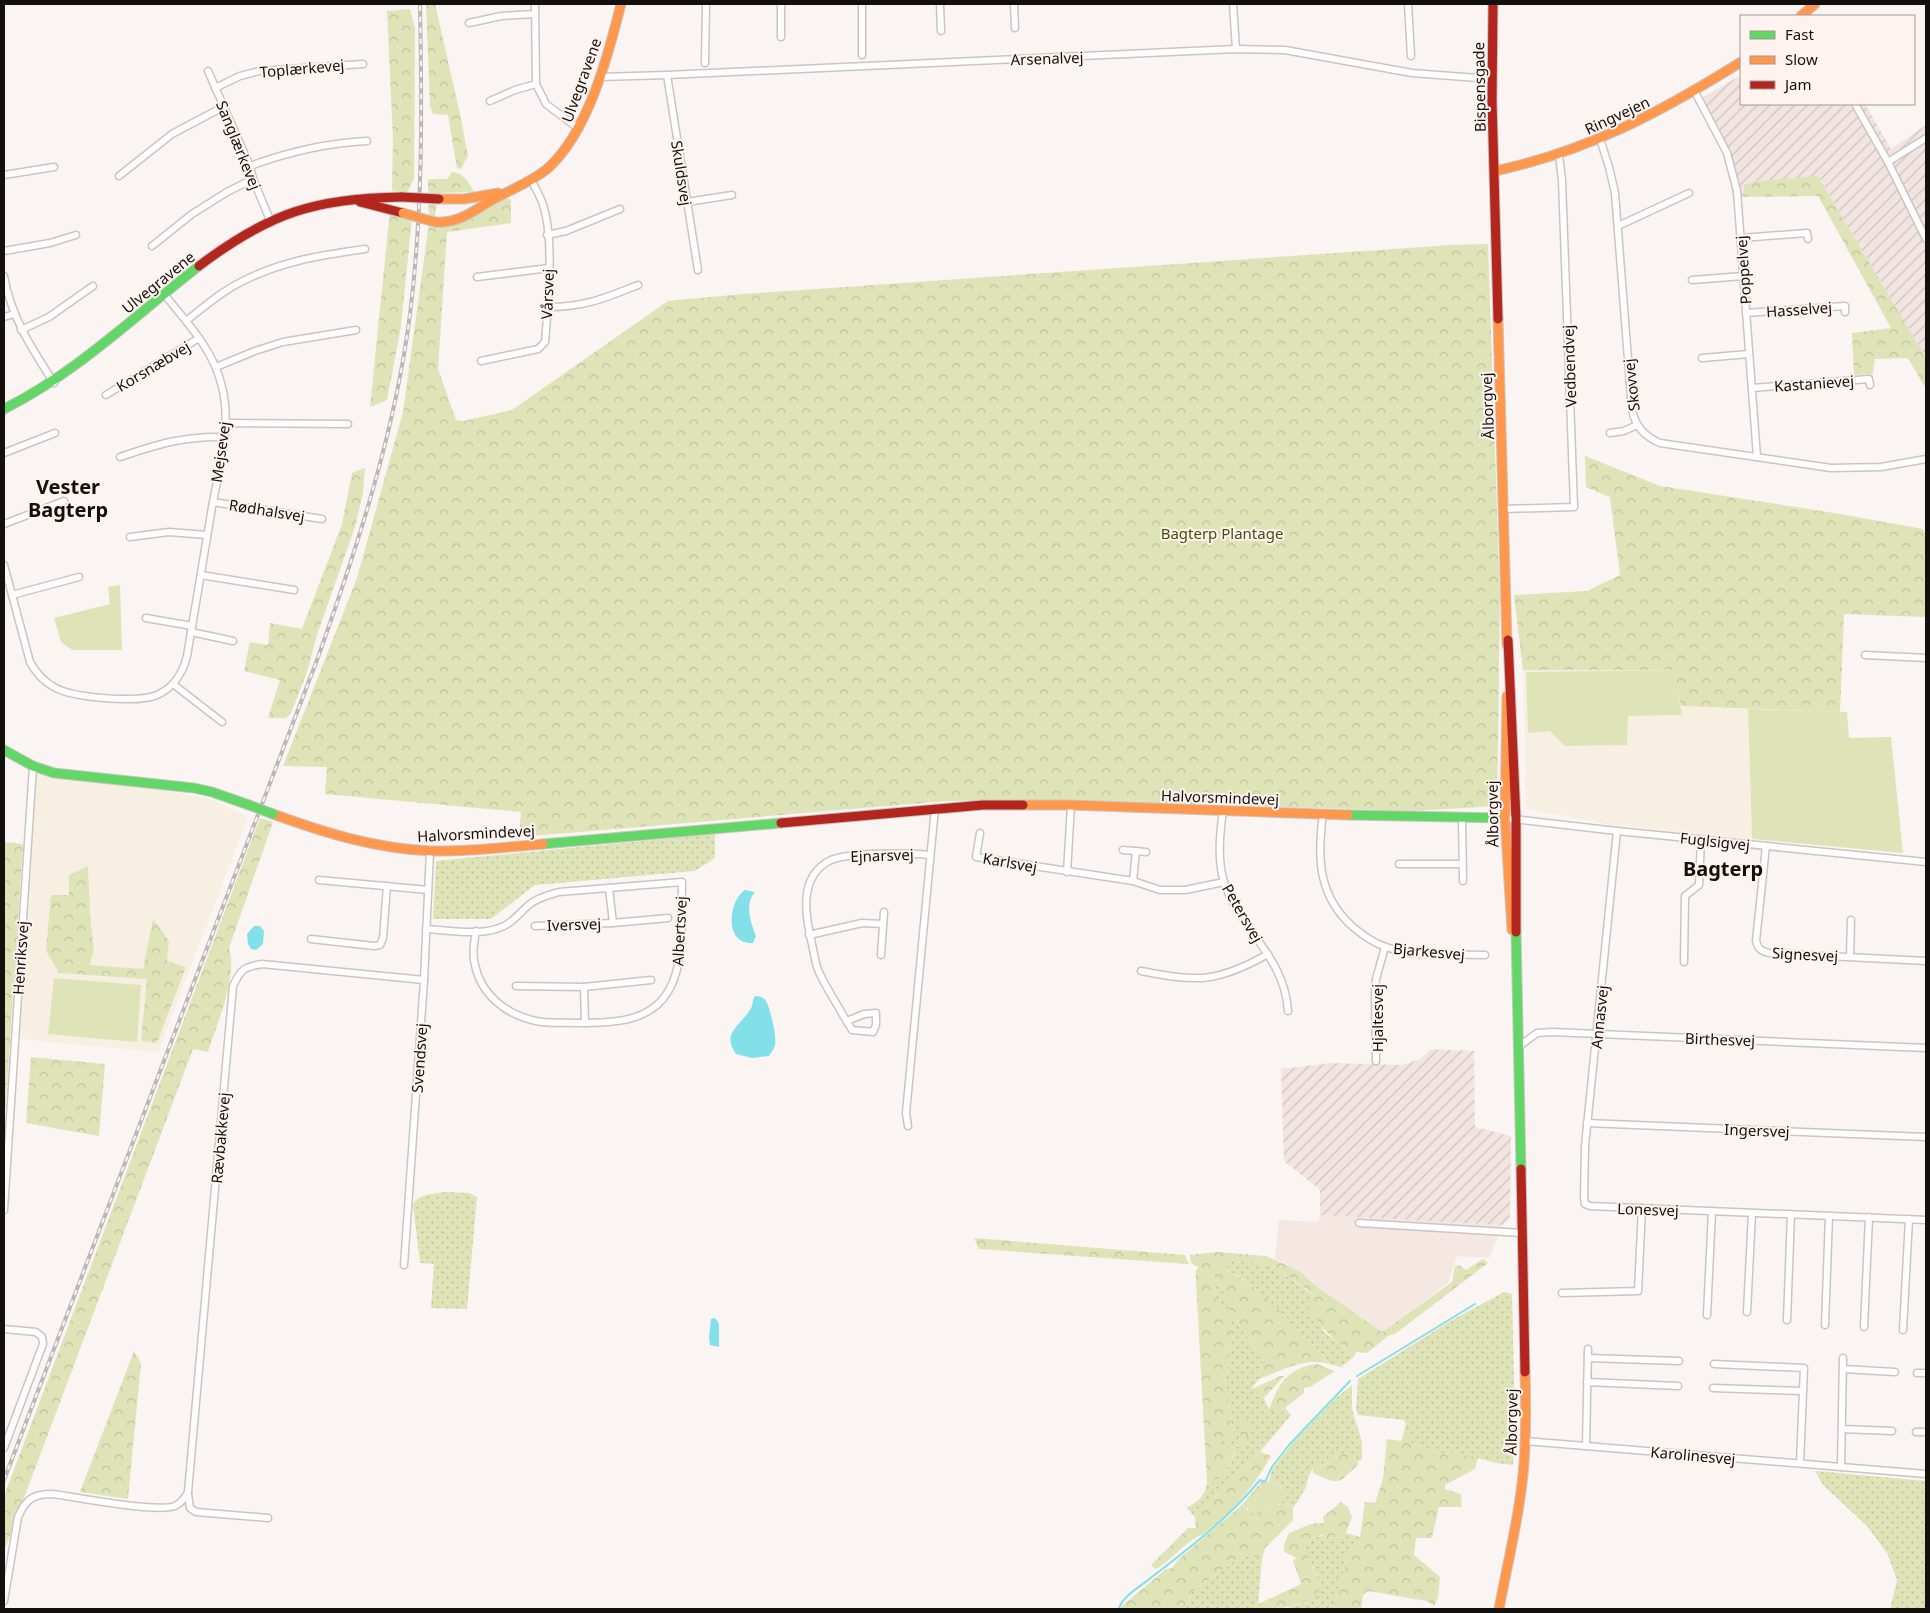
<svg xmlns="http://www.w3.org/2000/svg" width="1930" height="1613" font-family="'Noto Sans',sans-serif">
<defs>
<pattern id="industrial-furrows" width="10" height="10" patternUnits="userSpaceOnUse" patternTransform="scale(1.25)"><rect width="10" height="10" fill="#f2e4e0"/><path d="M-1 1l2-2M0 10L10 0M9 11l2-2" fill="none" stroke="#cfc3bf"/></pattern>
<pattern id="grass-dots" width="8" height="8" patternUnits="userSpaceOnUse" patternTransform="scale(1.25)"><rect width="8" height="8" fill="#dee4b8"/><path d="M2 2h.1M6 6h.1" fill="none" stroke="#bec39d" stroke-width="1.8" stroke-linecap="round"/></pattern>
<pattern id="forest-crowns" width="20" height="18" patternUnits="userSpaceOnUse" patternTransform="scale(1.25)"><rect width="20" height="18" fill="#dee4b8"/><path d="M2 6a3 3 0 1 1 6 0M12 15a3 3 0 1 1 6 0" fill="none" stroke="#bec39d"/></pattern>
</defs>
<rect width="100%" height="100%" fill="#faf4f2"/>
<polygon fill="#f5e7e2" points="1320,1215 1503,1225 1489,1258 1457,1256 1448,1283 1382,1332 1275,1258 1279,1220 1318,1222"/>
<g fill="url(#industrial-furrows)">
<polygon points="1741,75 1741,104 1865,104 1891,149 1926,125 1926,358 1818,176 1744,186 1743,197 1733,197 1727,166 1718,140 1695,102"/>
<polygon points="1431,1049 1474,1051 1475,1127 1511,1136 1510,1218 1503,1225 1320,1215 1320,1190 1284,1161 1281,1069 1331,1063 1403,1065 1420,1059"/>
</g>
<g fill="#f8efe3">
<polygon points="1523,670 1673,670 1681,706 1748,709 1752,839 1612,825 1526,809"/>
<polygon points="36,771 69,779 126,785 209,798 248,817 158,1052 18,1039"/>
</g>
<g fill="url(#grass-dots)">
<polygon points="715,834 715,858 695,871 535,885 491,919 433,919 436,861"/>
<path d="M445 1192 469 1193 477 1197 467 1309 431 1308 434 1264 420 1263 413 1205C417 1194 434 1194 445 1192Z"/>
<path d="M1225 1260 1259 1263 1274 1267 1313 1295 1323 1331 1355 1356 1341 1367 1326 1363 1322 1354C1297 1328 1272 1303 1245 1280 1234 1271 1227 1277 1225 1260Z"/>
<path d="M1212 1274 1225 1291 1229 1309 1264 1362 1262 1364 1259 1379 1252 1388 1254 1394 1264 1398 1269 1410 1285 1408 1291 1415 1260 1452 1239 1471 1228 1479 1225 1488 1195 1517 1187 1508C1198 1501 1206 1496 1207 1482L1211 1484C1222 1474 1235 1463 1235 1448L1220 1447 1219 1439H1232L1233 1435 1225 1378C1230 1365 1226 1351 1234 1339L1215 1299Z"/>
<polygon points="1504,1292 1512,1294 1515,1425 1513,1465 1497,1463 1453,1452 1450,1456 1411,1443 1411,1438 1403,1436 1406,1424 1404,1420 1358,1415 1356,1410 1358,1379 1452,1320"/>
<path d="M1352 1385V1409L1362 1442V1460L1357 1461 1351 1453 1339 1455 1325 1464 1313 1468 1308 1477 1306 1487 1301 1496 1293 1508 1281 1503 1286 1492 1283 1488 1272 1482C1264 1485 1261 1491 1257 1497 1255 1501 1250 1503 1247 1505V1509L1243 1504 1261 1482 1265 1483 1269 1481 1272 1470 1290 1446 1336 1398Z"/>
<polygon points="1815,1471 1926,1481 1926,1609 1890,1609 1897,1580 1887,1553 1867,1526 1823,1485"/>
<path d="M1346 1533 1360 1537 1350 1549 1336 1597 1334 1609H1285L1306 1602 1317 1576 1306 1555 1304 1547 1309 1539C1313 1538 1318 1536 1322 1536 1331 1536 1336 1542 1346 1533Z"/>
<polygon points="1248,1555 1262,1559 1258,1604 1254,1607 1256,1609 1185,1609 1192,1592 1234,1561"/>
</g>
<g fill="url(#forest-crowns)">
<polygon points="426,4 435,4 460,114 468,156 461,169 457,168 448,115 433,114 430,106"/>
<polygon points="410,9 415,28 414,179 407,192 392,191 393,138 387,11"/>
<path d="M452 172C464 173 469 182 474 192L438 193 434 224 445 226 498 199H511V223L447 232 438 369 456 420 463 421 512 410 668 301 743 294 1451 245 1488 244 1500 598 1497 806 1414 811 1036 800 947 801 519 837 521 812 325 794 327 767 283 766 357 578 403 412 429 223 428 179H447Z"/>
<polygon points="1818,176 1926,358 1926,389 1908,358 1875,359 1873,374 1854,375 1852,333 1891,328 1818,196 1743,197 1744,185 1758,181"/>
<polygon points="390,211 412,218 401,326 387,400 370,407"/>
<polygon points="1585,456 1660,486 1834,513 1923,529 1926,535 1926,617 1844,614 1840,712 1681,706 1673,670 1523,670 1514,595 1587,591 1620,575 1610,497 1586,487"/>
<polygon points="365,468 363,493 355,527 317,635 307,672 291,713 286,718 268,718 280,680 244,671 250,642 268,645 270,623 302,629 342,524 352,473"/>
<path d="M260 818 273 822 229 948C238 977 217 1023 208 1052L193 1049 4 1551V1496Z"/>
<polygon points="4,842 23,844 4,1130"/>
<polygon points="88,866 90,915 94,951 89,965 143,969 153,919 169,941 167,961 186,967 157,1043 141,1041 147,979 59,973 46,951 51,895 69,895 69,875"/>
<polygon points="31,1057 105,1064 99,1136 26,1123"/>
<polygon points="974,1238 1185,1255 1189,1264 979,1249"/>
<path d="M1216 1252 1266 1256 1299 1271 1316 1286 1382 1332 1452 1282 1455 1266 1459 1265 1466 1270 1483 1259 1488 1263 1395 1334 1388 1336 1367 1353 1356 1352 1354 1355C1333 1339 1320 1328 1306 1304L1313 1298V1294L1274 1267 1259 1263 1226 1260V1269L1229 1272 1242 1278 1271 1302 1322 1354 1326 1363C1302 1358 1281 1371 1259 1379L1262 1364 1264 1362 1229 1309 1223 1293 1225 1291 1213 1275C1214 1283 1213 1292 1216 1300 1219 1308 1226 1311 1229 1319 1232 1327 1230 1330 1234 1339 1226 1351 1230 1365 1225 1378L1233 1435 1232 1439H1219L1220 1447 1235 1448C1234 1463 1222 1474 1211 1484L1207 1482 1196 1281V1270L1199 1268 1191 1263 1190 1255Z"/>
<polygon points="134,1351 141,1363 128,1499 80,1492"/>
<path d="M1317 1364 1335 1371 1310 1387 1304 1388V1393L1285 1408 1269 1411C1277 1385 1288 1367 1317 1364Z"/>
<polygon points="1280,1376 1284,1376 1264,1398 1254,1394 1252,1389"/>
<polygon points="1241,1420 1251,1428 1242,1449 1240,1448"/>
<polygon points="1403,1436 1411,1438 1411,1443 1450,1456 1452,1452 1478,1458 1475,1469 1445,1485 1445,1489 1461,1494 1462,1507 1439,1507 1432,1538 1416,1538 1414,1555 1440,1577 1438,1598 1434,1606 1427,1601 1368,1591 1363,1595 1361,1609 1334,1609 1336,1597 1350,1549 1360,1537 1365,1502 1375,1503 1383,1479 1387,1439 1401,1441"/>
<path d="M1260 1452 1271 1456C1254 1487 1233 1510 1206 1532 1202 1536 1196 1536 1192 1540 1179 1549 1170 1561 1156 1569L1151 1565 1188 1528H1196L1195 1517 1225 1488 1227 1479 1239 1471Z"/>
<path d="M1351 1453 1359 1464C1337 1484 1341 1486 1313 1473V1468L1325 1464 1339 1455Z"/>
<path d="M1341 1502 1348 1507 1352 1517 1346 1533 1341 1537 1330 1538 1322 1535 1309 1539 1304 1547C1307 1561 1317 1573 1321 1587 1308 1609 1278 1609 1256 1609L1254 1607 1258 1604 1301 1584 1293 1560 1297 1558 1284 1552V1545L1289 1533 1311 1524 1324 1523 1323 1517Z"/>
<polygon points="1281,1503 1293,1508 1293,1520 1265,1548 1262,1559 1248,1555 1234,1561 1192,1592 1185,1609 1121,1609 1122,1606 1165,1570 1172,1568 1179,1559 1243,1504 1249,1513 1267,1508 1272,1504 1280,1505"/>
</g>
<g fill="#dee4b8">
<polygon points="120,585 122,650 72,650 61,642 54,618 110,604 108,587"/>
<polygon points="1674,670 1682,715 1628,716 1627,745 1565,746 1550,731 1528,733 1526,672"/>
<polygon points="1748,709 1847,712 1849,738 1891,737 1903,853 1752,839"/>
<polygon points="54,978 141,985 137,1042 48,1034"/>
<path d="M1271 1482 1283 1488 1286 1491C1285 1498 1283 1504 1276 1506L1272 1504C1264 1509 1260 1514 1249 1513L1247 1505 1257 1498 1262 1484Z"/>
</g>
<g fill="#83e0e8">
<path d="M745 890 755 892C744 904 751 923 756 936L753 943C724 945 728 901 745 890Z"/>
<polygon points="254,926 260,926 264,931 263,944 256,950 251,949 248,944 247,934"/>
<path d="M755 996C759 996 763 997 766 1001 770 1007 777 1038 775 1045 774 1049 771 1053 769 1056L752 1058 736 1054C721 1033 740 1026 750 1010 753 1006 752 1000 755 996Z"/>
<polygon points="714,1318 716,1319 719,1324 719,1347 710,1345 709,1337 711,1319"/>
</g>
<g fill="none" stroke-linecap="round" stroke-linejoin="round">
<g stroke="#83e0e8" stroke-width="2">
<polyline points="1357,1376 1475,1304"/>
<polyline points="1925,1606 1926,1607"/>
<path d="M1119 1609C1121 1598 1139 1587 1148 1580 1188 1549 1228 1519 1260 1480L1265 1482 1272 1467 1289 1445 1350 1381"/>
</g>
<g stroke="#cac5c4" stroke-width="9">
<g id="street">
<polyline points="535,4 536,84 546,104 579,129"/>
<polyline points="862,4 862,55"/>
<polyline points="940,4 941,31"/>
<polyline points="1014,4 1015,28"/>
<polyline points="1233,4 1236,49"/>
<polyline points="1408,4 1411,56"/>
<polyline points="469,23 501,16 535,14"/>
<polyline points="781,37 781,4"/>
<polyline points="705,63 706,4"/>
<polyline points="208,71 250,166 253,179 270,220"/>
<polyline points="667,75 698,270"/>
<polyline points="600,77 667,75 1236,49 1285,50 1412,73 1491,79"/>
<polyline points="215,88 240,76 259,71 363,64"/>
<polyline points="1695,92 1727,153 1737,191 1757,457"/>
<polyline points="490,101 515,90 536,84"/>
<polyline points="1855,104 1888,162 1926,239"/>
<path d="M1600 139 1609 167 1615 193 1632 410C1636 427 1644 436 1660 443L1831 468 1881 467 1926 459"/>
<polyline points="1888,162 1926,138"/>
<path d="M250 166C288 152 326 143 367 141"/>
<polyline points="4,175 54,167"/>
<polyline points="119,176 172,134 223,107"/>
<polyline points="687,202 732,195"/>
<polyline points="1618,226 1689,193"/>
<polyline points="547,235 566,231 620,209"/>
<polyline points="1741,238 1807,233 1808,239"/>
<polyline points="152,246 192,214 227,192 253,179"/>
<polyline points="4,251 50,243 76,235"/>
<path d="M4 276C11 317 32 349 54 383"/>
<polyline points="477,277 549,268"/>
<polyline points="1692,280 1743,276"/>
<path d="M548 307C585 307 605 298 638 285"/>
<polyline points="1746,313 1845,306 1845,312"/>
<polyline points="4,317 14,314"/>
<path d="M186 321C204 307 222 291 243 281 282 261 322 255 365 249"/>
<polyline points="21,330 49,317 93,286"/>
<polyline points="1702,358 1749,354"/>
<path d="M481 361 538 349 545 342C548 305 555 236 542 202 539 194 535 187 531 180"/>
<polyline points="216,367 255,351 283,342 356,330"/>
<polyline points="1752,388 1869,379 1870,385"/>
<polyline points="106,395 199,338"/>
<polyline points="225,423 348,424"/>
<polyline points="1610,433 1624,431 1637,425"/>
<polyline points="4,453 55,433"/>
<path d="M120 457C158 444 184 436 224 437"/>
<polyline points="213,502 322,519"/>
<polyline points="1504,509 1574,507 1562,180 1559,155"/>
<polyline points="4,524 64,501"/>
<polyline points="130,537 169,532 207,535"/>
<path d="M4 565 30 662C36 673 43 681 54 687 72 698 138 703 157 695 173 688 183 673 187 656 195 607 204 557 212 507 219 468 232 425 222 387 214 350 187 323 164 294"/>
<polyline points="201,575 294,590"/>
<polyline points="12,595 79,577"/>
<polyline points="146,618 192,626"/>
<polyline points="191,632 233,641"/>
<polyline points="1865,655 1926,658"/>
<polyline points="173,684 222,722"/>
<path d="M1223 810C1220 833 1217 859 1224 882 1240 930 1285 957 1288 1011"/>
<path d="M1323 814C1317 858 1318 896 1353 927 1363 935 1373 943 1386 947 1417 958 1453 954 1485 955"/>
<polyline points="1462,817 1463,881"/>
<polyline points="1505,818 1617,831 1926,862"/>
<polyline points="1617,831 1585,1146 1584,1197 1585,1204 1590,1206 1926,1220"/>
<polyline points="980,833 976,857 1133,881 1160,890 1185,890 1224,882"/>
<path d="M1766 846 1756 941C1758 949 1761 951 1769 953L1926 961"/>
<polyline points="1123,850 1146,852"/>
<polyline points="1399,864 1462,864"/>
<polyline points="1067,872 1071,805"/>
<polyline points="319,880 428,890"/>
<polyline points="1133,881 1136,851"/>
<polyline points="613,923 668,918"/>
<polyline points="535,926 613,923 609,888"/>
<path d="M426 929C451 930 481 937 504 926 515 921 521 911 530 904 539 897 549 895 559 892L682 882C681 916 686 960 669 990 651 1023 611 1023 578 1023 564 1022 549 1024 536 1021 507 1015 481 995 475 965 472 954 474 943 476 931"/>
<polyline points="809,935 862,923 883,924"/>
<polyline points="311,939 374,946 380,945 383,938 387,886"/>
<polyline points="881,955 884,912"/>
<polyline points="1850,957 1851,920"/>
<polyline points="1684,962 1685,896 1699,885 1701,839"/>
<path d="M1141 971C1197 982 1217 983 1268 954"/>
<polyline points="516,986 584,987 651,980"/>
<polyline points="584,987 585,1023"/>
<path d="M847 1021 864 1014 876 1013V1025L873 1032 852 1030 844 1017C836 1002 825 986 818 970 815 962 814 953 812 944 805 915 798 876 831 860 850 852 908 853 930 855"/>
<polyline points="1518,1047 1537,1033 1552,1032 1926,1048"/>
<polyline points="1376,1061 1375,992 1376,979 1385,947"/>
<polyline points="1587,1123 1926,1137"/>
<polyline points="908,1126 906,1113 935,808"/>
<polyline points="4,1210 33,766"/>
<polyline points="1359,1223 1522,1233"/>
<polyline points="404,1265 424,980 430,851"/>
<polyline points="1562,1293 1638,1291 1642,1208"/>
<polyline points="1747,1312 1752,1213"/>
<polyline points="1707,1315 1712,1211"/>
<polyline points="1787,1320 1791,1214"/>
<polyline points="1825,1325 1829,1216"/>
<polyline points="1864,1327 1869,1217"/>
<polyline points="4,1329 36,1332 42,1337 43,1344 4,1448"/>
<polyline points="1903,1330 1909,1219"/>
<polyline points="1588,1358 1679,1361"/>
<polyline points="1714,1364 1804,1368 1800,1463"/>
<polyline points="1843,1369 1895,1372"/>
<polyline points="1917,1373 1926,1373"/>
<polyline points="1587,1382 1678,1386"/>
<polyline points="1713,1388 1803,1391"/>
<polyline points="1842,1429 1892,1431"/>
<polyline points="1916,1432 1926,1432"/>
<polyline points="1525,1441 1926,1474"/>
<polyline points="1586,1446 1588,1349"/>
<polyline points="1841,1467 1843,1358"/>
<polyline points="188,1494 190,1508 196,1512 268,1518"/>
<path d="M4 1601 18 1517C26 1499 33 1494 52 1494 77 1497 155 1513 175 1506 181 1503 185 1498 188 1492L233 986C241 969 244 967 262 964L424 980"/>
</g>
</g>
<g stroke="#cac5c4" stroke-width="11">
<g id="fast">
<path d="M4 409C79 371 133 317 199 266"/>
<polyline points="4,750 33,766 54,773 194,788 212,792 249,805"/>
<polyline points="1348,815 1505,818"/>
<polyline points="543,844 781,823"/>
<polyline points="1516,932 1521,1169"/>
</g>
</g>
<g stroke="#cac5c4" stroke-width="11">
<g id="slow">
<polyline points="1801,16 1815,4"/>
<path d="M1495 171C1588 151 1661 112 1741 62"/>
<polyline points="439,199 464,199 498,193"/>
<path d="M435 222C459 224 474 210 494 199 512 189 531 182 547 169 588 133 608 56 621 4"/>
<polyline points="1498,319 1507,645"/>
<polyline points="1507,696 1505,818 1512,930"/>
<polyline points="1023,805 1071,805 1348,815"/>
<path d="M273 814C325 833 377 849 432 851 469 852 506 847 543 844"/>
<path d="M1499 1609C1508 1561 1520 1513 1524 1464 1526 1434 1526 1403 1525 1372"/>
</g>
</g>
<g stroke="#cac5c4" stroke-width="11">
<g id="jam">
<polyline points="1493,4 1492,101 1498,319"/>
<polyline points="360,202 403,213"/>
<path d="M199 266C269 213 315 198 402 197"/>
<polyline points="1508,640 1516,819 1516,932"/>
<polyline points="781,823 983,805 1023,805"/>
<polyline points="1521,1169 1525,1372"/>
</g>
</g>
<use href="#street" stroke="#fefdfd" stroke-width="6"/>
<use href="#fast" stroke="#63d668" stroke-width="9"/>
<use href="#slow" stroke="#ff974d" stroke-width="9"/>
<use href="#jam" stroke="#b3261e" stroke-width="9"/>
<g stroke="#b9b8b7" stroke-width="4">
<path id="rail" d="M4 1480 317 660C357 548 395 433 410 314 423 211 422 107 420 4"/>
</g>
<use href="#rail" stroke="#fef3ef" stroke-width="2" stroke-dasharray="5.5" stroke-linecap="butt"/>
<g stroke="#cac5c4" stroke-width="11" stroke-linecap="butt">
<polyline id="fast-bridge" points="249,805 273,814"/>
</g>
<g stroke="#cac5c4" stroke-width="11" stroke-linecap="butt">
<polyline id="slow-bridge" points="403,213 435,222"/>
</g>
<g stroke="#cac5c4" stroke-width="11" stroke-linecap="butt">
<polyline id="jam-bridge" points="402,197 439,199"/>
</g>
<use href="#fast-bridge" stroke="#63d668" stroke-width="9"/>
<use href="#slow-bridge" stroke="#ff974d" stroke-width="9"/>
<use href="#jam-bridge" stroke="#b3261e" stroke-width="9"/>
</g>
<g text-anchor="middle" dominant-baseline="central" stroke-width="4" stroke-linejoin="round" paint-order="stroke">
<g font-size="15" fill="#14100e" stroke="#fef3ef">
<text transform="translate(1047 58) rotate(-2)">Arsenalvej</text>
<text transform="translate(302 68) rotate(-5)">Toplærkevej</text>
<text transform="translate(581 80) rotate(-70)">Ulvegravene</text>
<text transform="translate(1479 87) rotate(-91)">Bispensgade</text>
<text transform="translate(1617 115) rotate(-25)">Ringvejen</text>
<text transform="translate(239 145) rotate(68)">Sanglærkevej</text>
<text transform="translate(682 173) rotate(81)">Skuldsvej</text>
<text transform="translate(1743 270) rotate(-94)">Poppelvej</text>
<text transform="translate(158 282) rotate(-39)">Ulvegravene</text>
<text transform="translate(547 294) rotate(-88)">Vårsvej</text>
<text transform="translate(1799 309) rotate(-4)">Hasselvej</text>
<text transform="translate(153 366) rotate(-31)">Korsnæbvej</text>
<text transform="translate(1569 366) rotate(-92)">Vedbendvej</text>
<text transform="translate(1814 383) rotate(-4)">Kastanievej</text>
<text transform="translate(1631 385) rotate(-96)">Skovvej</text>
<text transform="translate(1487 406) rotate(-92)">Ålborgvej</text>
<text transform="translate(220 452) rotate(-82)">Mejsevej</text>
<text transform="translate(267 510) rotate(9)">Rødhalsvej</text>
<text transform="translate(1220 797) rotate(2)">Halvorsmindevej</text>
<text transform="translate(1492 814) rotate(-91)">Ålborgvej</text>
<text transform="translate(476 833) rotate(-3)">Halvorsmindevej</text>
<text transform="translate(1715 841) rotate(6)">Fuglsigvej</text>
<text transform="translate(882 855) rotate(-2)">Ejnarsvej</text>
<text transform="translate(1010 862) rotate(10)">Karlsvej</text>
<text transform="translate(1243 913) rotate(60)">Petersvej</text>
<text transform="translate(574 924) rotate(-2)">Iversvej</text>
<text transform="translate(679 931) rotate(-87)">Albertsvej</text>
<text transform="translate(1429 951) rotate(5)">Bjarkesvej</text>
<text transform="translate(1805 954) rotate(3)">Signesvej</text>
<text transform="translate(20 958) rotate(-86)">Henriksvej</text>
<text transform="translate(1599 1017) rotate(-84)">Annasvej</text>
<text transform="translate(1377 1018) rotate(-90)">Hjaltesvej</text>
<text transform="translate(1720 1039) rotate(2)">Birthesvej</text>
<text transform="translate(419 1058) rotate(-86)">Svendsvej</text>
<text transform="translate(1757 1130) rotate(2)">Ingersvej</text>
<text transform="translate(220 1138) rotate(-85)">Rævbakkevej</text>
<text transform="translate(1648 1209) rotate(2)">Lonesvej</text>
<text transform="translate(1511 1422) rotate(-89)">Ålborgvej</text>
<text transform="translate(1693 1455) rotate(5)">Karolinesvej</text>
</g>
<g font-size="15" fill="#46500c" stroke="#fef3ef">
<text x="1222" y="533">Bagterp Plantage</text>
</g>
<g font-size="20" font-weight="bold" fill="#14100e" stroke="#fef3ef">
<text x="68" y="486">Vester<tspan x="68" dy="23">Bagterp</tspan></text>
<text x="1723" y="868">Bagterp</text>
</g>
</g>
<rect width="1930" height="1613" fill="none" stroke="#14100e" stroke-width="10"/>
<rect x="1740" y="15" width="175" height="90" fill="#fef3ef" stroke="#a09895"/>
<rect x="1750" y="31" width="25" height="8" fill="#63d668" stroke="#a09895"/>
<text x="1785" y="40" font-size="15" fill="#14100e">Fast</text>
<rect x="1750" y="56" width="25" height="8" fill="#ff974d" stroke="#a09895"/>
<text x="1785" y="65" font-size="15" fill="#14100e">Slow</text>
<rect x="1750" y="81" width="25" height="8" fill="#b3261e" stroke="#a09895"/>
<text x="1785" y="90" font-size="15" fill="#14100e">Jam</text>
</svg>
